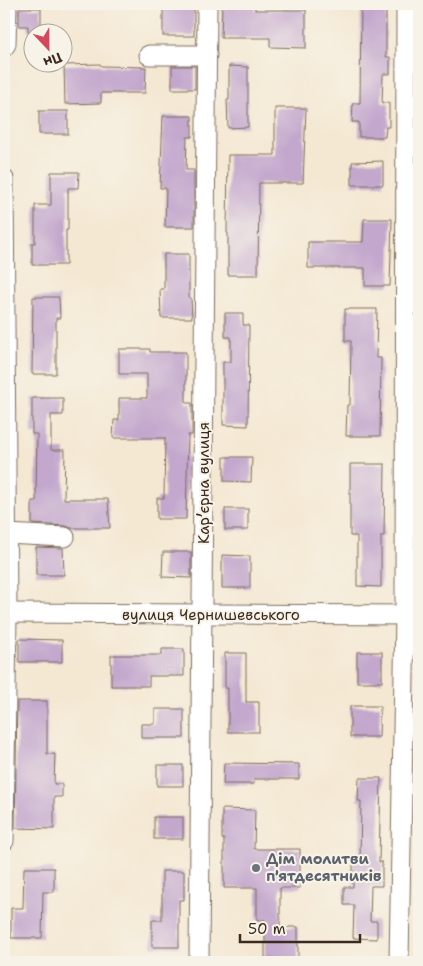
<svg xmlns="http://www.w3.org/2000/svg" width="423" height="966" font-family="'Shantell Sans',sans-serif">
<rect width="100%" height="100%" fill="#f7f3e8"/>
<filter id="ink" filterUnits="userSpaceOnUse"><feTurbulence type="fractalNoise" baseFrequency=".02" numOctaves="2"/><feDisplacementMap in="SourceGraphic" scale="10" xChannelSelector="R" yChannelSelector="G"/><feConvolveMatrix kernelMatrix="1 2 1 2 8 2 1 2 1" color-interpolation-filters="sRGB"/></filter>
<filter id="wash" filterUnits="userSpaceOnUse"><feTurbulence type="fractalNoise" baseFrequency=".0096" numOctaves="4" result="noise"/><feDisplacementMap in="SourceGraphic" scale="20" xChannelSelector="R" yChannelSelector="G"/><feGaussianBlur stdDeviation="1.12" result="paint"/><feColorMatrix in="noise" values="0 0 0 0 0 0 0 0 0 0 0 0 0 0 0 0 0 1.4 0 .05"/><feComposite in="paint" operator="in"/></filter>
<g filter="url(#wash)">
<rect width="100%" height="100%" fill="#f4e8d3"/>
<g id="blocks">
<g fill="#c3a7cd">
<rect x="163" y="4" width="31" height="32"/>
<polygon points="222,4 255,4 255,10 306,10 306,48 270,47 270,38 221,38"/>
<polygon points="361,4 386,4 386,57 390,57 390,74 383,74 382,103 389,103 389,127 386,127 385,137 359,137 359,122 352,122 353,103 360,103"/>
<polygon points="19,8 41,8 41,32 28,32 28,26 19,26"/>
<polygon points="100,64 101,66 146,67 145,93 101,93 101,103 65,104 64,65"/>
<rect x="172" y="66" width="23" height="23"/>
<polygon points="229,66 248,67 248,127 228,128 227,100 229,100"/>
<polygon points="275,108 306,108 303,183 259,183 258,275 228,275 228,233 227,233 228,155 275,155"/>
<rect x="39" y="111" width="29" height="23"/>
<polygon points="163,116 192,116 192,137 187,137 186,170 194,170 194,227 165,227 166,188 160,188"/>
<polygon points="383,161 383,185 352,185 352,162"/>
<polygon points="51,172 79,172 78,188 68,188 68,230 66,230 66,265 32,265 32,243 35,243 35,205 51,205"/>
<polygon points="364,219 392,219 390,286 365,286 365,268 308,268 308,242 363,242"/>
<polygon points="164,254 189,254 189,298 191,298 192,318 161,318 160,289 164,289"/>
<polygon points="33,297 59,297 60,318 56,318 56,374 32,374"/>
<polygon points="345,309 377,309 376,358 381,358 380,436 346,436 347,405 350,405 351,341 345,341"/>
<polygon points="225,313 243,313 243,325 249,325 248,426 223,425 223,362 231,362 231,337 225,337"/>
<polygon points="119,349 150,349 150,352 186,352 186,403 192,403 192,435 188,435 186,519 157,519 157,498 164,498 165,438 113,438 114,420 119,420 119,398 147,398 147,374 119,374"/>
<polygon points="32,398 63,398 63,415 51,415 51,450 65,450 64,499 108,499 110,528 71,528 66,526 32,524 32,501 36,501 37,434 32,434"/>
<polygon points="224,457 252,457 251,482 224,481"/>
<polygon points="350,464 385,464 384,536 381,536 381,587 357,586 357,536 350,536"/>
<rect x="225" y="509" width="23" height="21"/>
<polygon points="36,547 63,548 64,575 36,575"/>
<polygon points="163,552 191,552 191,578 162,577"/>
<polygon points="222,555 250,556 250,588 222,588"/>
<polygon points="19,639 62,640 62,662 19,662"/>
<polygon points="162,649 184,649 184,676 149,676 149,686 111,686 111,655 162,655"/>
<rect x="357" y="652" width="25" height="30"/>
<polygon points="225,653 246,653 246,702 259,702 259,732 228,732 228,688 225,688"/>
<polygon points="17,701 47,701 47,754 55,754 54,784 62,784 62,797 54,797 54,829 15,828"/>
<polygon points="350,706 380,706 379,737 350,737"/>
<polygon points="155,709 184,709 184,738 141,738 141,724 155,724"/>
<polygon points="224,763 299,764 299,779 254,779 254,784 223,784"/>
<rect x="157" y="765" width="26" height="21"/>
<polygon points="359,778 381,778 379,862 382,862 382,886 371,886 370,921 377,921 377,939 353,938 354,905 344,905 344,887 353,887 353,862 360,862 361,801 358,801"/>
<polygon points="222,809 255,810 254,849 300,849 300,888 280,888 280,927 298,927 298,959 265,958 265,920 257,920 257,888 224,888 224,839 222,839"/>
<rect x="154" y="817" width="29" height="22"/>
<polygon points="24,868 54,868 54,892 43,892 42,938 11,938 11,908 23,908"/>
<polygon points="162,871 184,871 184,900 179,900 179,947 152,947 152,920 162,920"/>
</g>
</g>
</g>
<g filter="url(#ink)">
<use href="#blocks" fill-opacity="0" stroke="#7c6c5d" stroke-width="1"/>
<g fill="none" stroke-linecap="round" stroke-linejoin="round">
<g stroke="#7c6c5d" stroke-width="21">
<g id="minor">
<polyline points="4,47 6,44 7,4"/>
<polyline points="149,55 207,55"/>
<polyline points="4,179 7,613 4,841"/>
<polyline points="6,534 65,537"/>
<polyline points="4,613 419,615"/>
<polyline points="199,962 207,4"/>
<polyline points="399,962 405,615 406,4"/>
</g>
</g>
<use href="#minor" stroke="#fff" stroke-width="19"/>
</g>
</g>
<circle fill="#6b7280" stroke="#f7f3e8" stroke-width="2" cx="256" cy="868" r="5"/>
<g text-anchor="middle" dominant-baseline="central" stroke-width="4" stroke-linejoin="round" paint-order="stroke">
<g font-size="15" fill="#3b2a1e" stroke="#f7f3e8">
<text transform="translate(204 483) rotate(-90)">Карʼєрна вулиця</text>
<text x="211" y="615">вулиця Чернишевського</text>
</g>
<g font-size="15" font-weight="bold" fill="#5b616d" stroke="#f7f3e8" text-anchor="start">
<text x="266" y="859">Дім молитви<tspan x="266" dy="17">п'ятдесятників</tspan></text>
</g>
</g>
<rect width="423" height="966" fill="none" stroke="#f7f3e8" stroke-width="20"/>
<g transform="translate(48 48) rotate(158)"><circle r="24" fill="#f7f3e8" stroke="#aca397"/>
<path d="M0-4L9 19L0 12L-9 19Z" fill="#d1495b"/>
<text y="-8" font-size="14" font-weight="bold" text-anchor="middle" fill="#3b2a1e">Пн</text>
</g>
<path d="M240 934v8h120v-8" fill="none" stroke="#3b2a1e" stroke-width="2.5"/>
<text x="248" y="934" font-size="15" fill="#3b2a1e" stroke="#f7f3e8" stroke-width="4" paint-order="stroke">50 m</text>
</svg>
